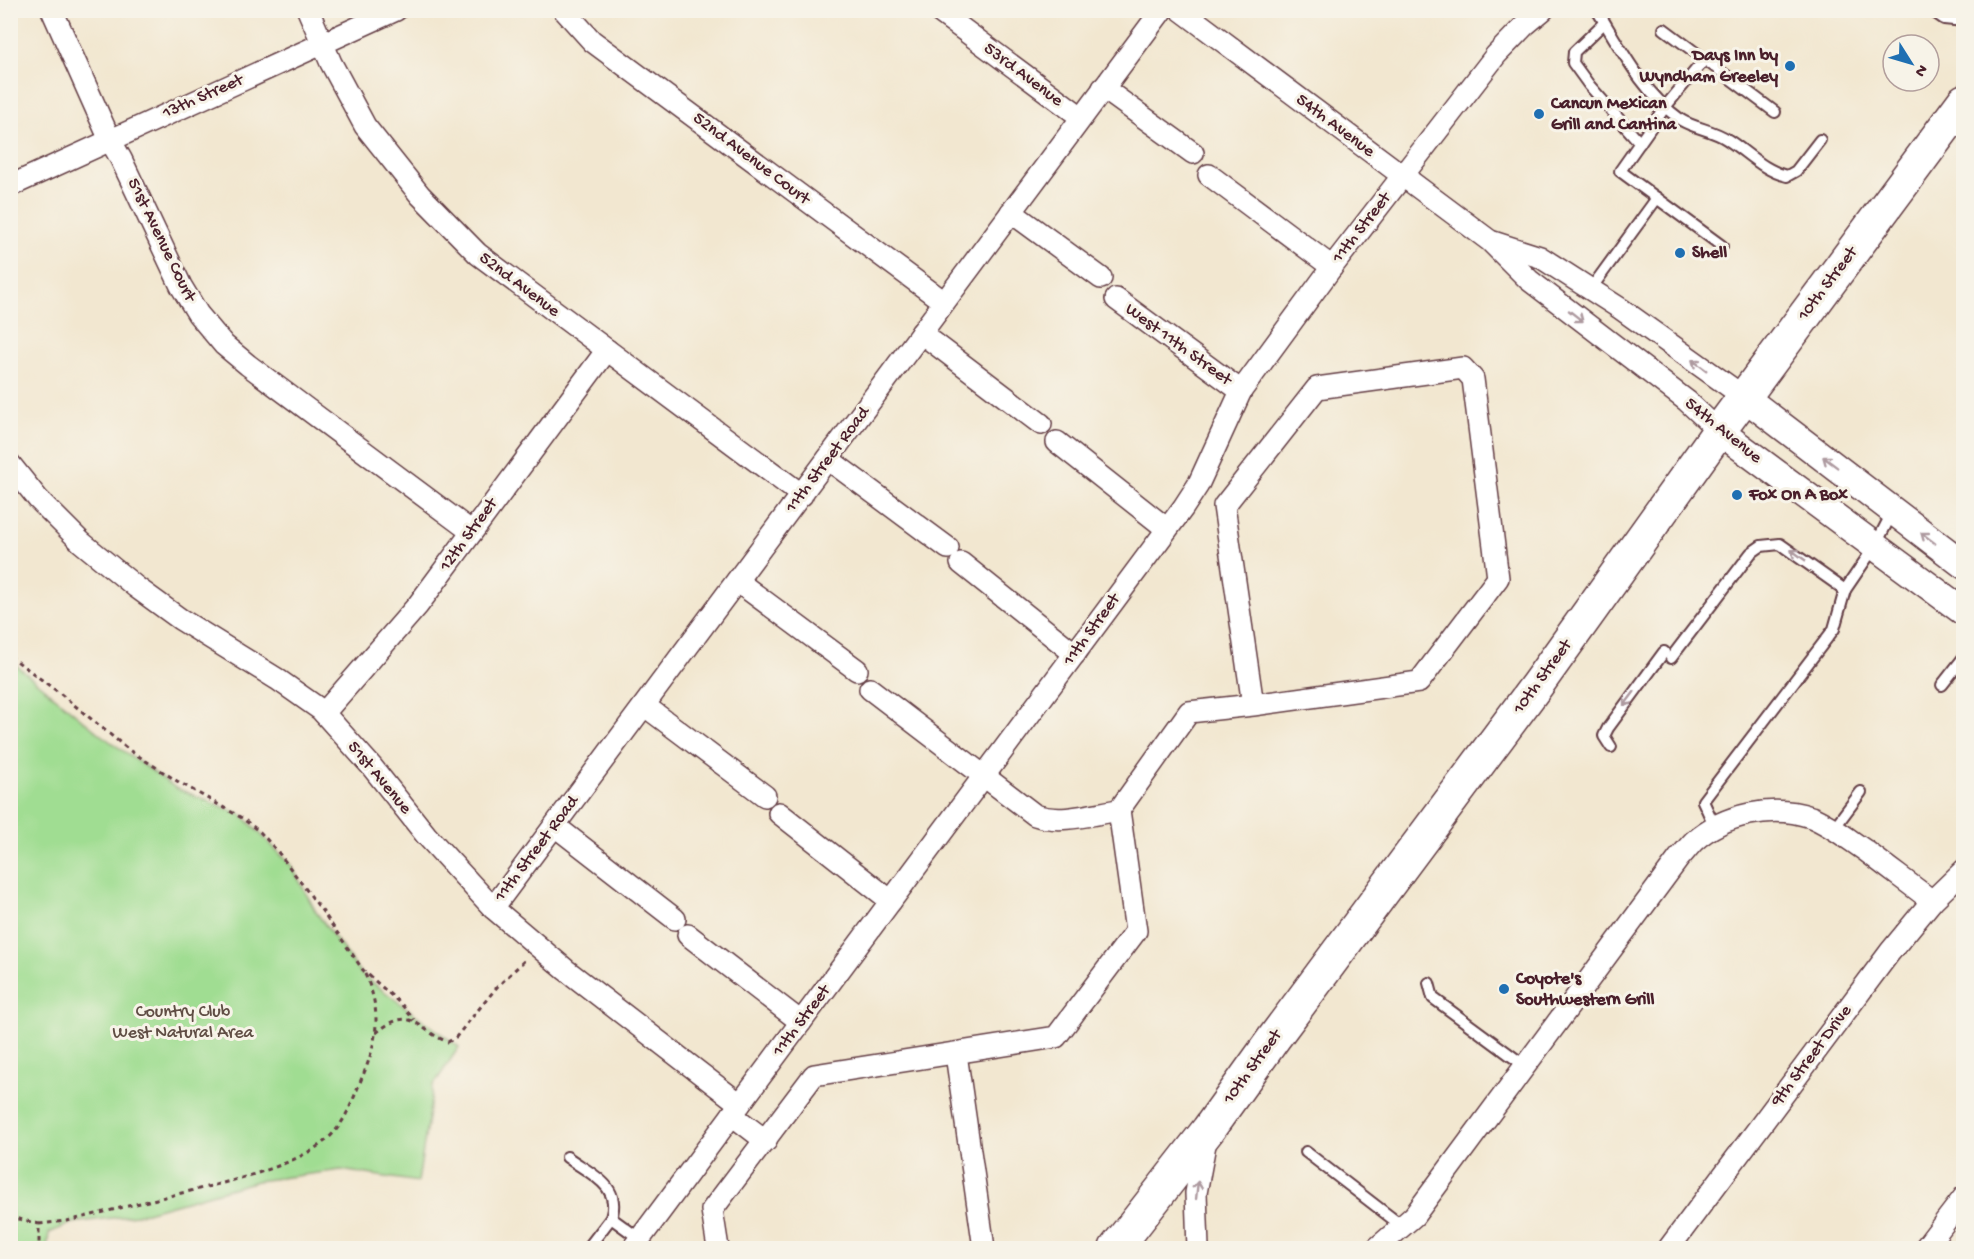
<svg xmlns="http://www.w3.org/2000/svg" width="1974" height="1259" font-family="'Gochi Hand',sans-serif">
<rect width="100%" height="100%" fill="#f7f3e8"/>
<filter id="ink" filterUnits="userSpaceOnUse"><feTurbulence type="fractalNoise" baseFrequency=".0167" numOctaves="2"/><feDisplacementMap in="SourceGraphic" scale="12" xChannelSelector="R" yChannelSelector="G"/><feConvolveMatrix kernelMatrix="1 2 1 2 8 2 1 2 1" color-interpolation-filters="sRGB"/></filter>
<filter id="wash" filterUnits="userSpaceOnUse"><feTurbulence type="fractalNoise" baseFrequency=".008" numOctaves="4" result="noise"/><feDisplacementMap in="SourceGraphic" scale="24" xChannelSelector="R" yChannelSelector="G"/><feGaussianBlur stdDeviation="1.35" result="paint"/><feColorMatrix in="noise" values="0 0 0 0 0 0 0 0 0 0 0 0 0 0 0 0 0 1.4 0 .05"/><feComposite in="paint" operator="in"/></filter>
<g filter="url(#wash)">
<rect width="100%" height="100%" fill="#f2e7d0"/>
<polygon fill="#a0dd92" stroke="#757e5e" stroke-width="1.5" points="11,661 101,735 176,788 242,815 291,865 316,912 361,974 459,1047 433,1086 418,1182 341,1170 257,1181 136,1215 72,1223 49,1233 47,1248 11,1248"/>
</g>
<g filter="url(#ink)">
<g fill="none" stroke-linecap="round" stroke-linejoin="round">
<g stroke="#633d44" stroke-width="14">
<g id="service">
<path d="M1597 10C1621 49 1643 93 1681 120 1696 129 1714 130 1728 140 1747 152 1764 171 1787 176L1796 171 1820 140"/>
<polyline points="1931,10 1944,19 1964,21"/>
<polyline points="1604,23 1574,52 1573,63 1589,85 1640,143"/>
<polyline points="1664,29 1775,112"/>
<polyline points="1705,59 1665,107 1620,171 1722,246"/>
<polyline points="1590,290 1657,198"/>
<polyline points="1671,658 1751,553 1761,546 1780,544 1845,590"/>
<polyline points="1942,685 1964,657"/>
<polyline points="1611,747 1604,736 1608,728 1664,652"/>
<polyline points="1715,827 1703,801 1834,629 1845,590 1875,546 1893,511"/>
<polyline points="1834,828 1861,792"/>
<polyline points="1429,983 1433,998 1525,1066"/>
<polyline points="1306,1152 1402,1226"/>
<path d="M567 1157C590 1174 622 1185 611 1218"/>
<polyline points="588,1248 611,1218 640,1239"/>
</g>
</g>
<g stroke="#633d44" stroke-width="24">
<g id="minor">
<polyline points="52,10 110,140 121,159 181,286 198,314 224,345 248,365 472,532"/>
<polyline points="308,10 331,63 365,126 420,195 478,254 802,495"/>
<polyline points="564,10 592,41 944,302"/>
<polyline points="937,10 1081,117"/>
<polyline points="1181,10 1490,241 1529,280 1687,401 1719,431"/>
<polyline points="1103,88 1193,153"/>
<polyline points="1209,175 1332,267"/>
<polyline points="10,186 396,10"/>
<polyline points="1011,212 1101,278"/>
<polyline points="1493,242 1540,257 1621,309 1744,397"/>
<polyline points="1116,299 1241,391"/>
<polyline points="921,333 1041,424"/>
<polyline points="1057,442 1167,529"/>
<polyline points="828,459 948,548"/>
<polyline points="10,464 38,499 81,542 136,587 180,619 277,679 321,710 372,767 426,835 493,908 566,970 740,1104"/>
<polyline points="961,563 1075,654"/>
<polyline points="737,581 857,670"/>
<path d="M870 689 1035 815C1061 824 1092 814 1119 810"/>
<polyline points="645,706 765,796"/>
<polyline points="324,713 418,605 607,350"/>
<polyline points="779,813 891,901"/>
<polyline points="555,826 675,919"/>
<polyline points="493,908 1162,10"/>
<polyline points="688,935 801,1022"/>
<polyline points="956,1054 984,1248"/>
<polyline points="732,1115 766,1141"/>
<polyline points="633,1248 1183,508 1198,485 1241,391 1332,267 1496,55 1525,25 1543,10"/>
<polyline points="718,1248 712,1210 814,1075 1056,1037 1136,931 1119,810 1189,712 1253,705 1419,682 1498,578 1473,379 1463,368 1317,388 1224,506 1253,705"/>
<polyline points="1198,1248 1196,1193 1206,1139"/>
<path d="M1377 1248 1414 1216 1679 858C1684 853 1689 846 1694 841 1724 814 1773 804 1811 817 1831 825 1848 839 1866 851 1888 868 1910 884 1932 901"/>
<polyline points="1669,1248 1890,952 1932,901 1964,870"/>
<polyline points="1925,1248 1964,1197"/>
</g>
</g>
<g stroke="#633d44" stroke-width="30">
<g id="tertiary">
<polyline points="1744,397 1964,565"/>
<polyline points="1719,431 1964,612"/>
</g>
</g>
<g stroke="#633d44" stroke-width="36">
<polyline id="primary" points="1116,1248 1208,1130 1274,1038 1537,685 1719,431 1964,101"/>
</g>
<g stroke="#633d44" stroke-width="3" stroke-dasharray="4.5 4.5" stroke-linecap="butt">
<polyline points="10,656 62,695 129,750 177,781 242,818 260,832 278,852 323,912 363,970 402,1005 414,1020"/>
<path d="M376 1033C413 1003 416 1030 448 1042L456 1037 497 987 526 959"/>
<polyline points="10,1214 19,1219 39,1224 39,1248"/>
<path d="M39 1224 67 1221C101 1213 135 1204 169 1196 214 1185 307 1167 336 1130 349 1114 356 1091 364 1073 379 1036 381 1008 364 972"/>
</g>
<use href="#service" stroke="#fff" stroke-width="10"/>
<use href="#minor" stroke="#fff" stroke-width="21"/>
<use href="#tertiary" stroke="#fff" stroke-width="27"/>
<use href="#primary" stroke="#fff" stroke-width="33"/>
</g>
<defs><path id="oneway-shaft" d="M-6 0H5M1.5-3L5.5 0L1.5 3" fill="none" stroke-width="1.6" stroke-linecap="round" stroke-linejoin="round" transform="scale(1.5)"/></defs>
<g stroke="#ae9aa0">
<use href="#oneway-shaft" transform="translate(1576 316) rotate(38)"/>
<use href="#oneway-shaft" transform="translate(1699 365) rotate(-144)"/>
<use href="#oneway-shaft" transform="translate(1830 462) rotate(-143)"/>
<use href="#oneway-shaft" transform="translate(1928 538) rotate(-143)"/>
<use href="#oneway-shaft" transform="translate(1798 555) rotate(-144)"/>
<use href="#oneway-shaft" transform="translate(1629 699) rotate(127)"/>
<use href="#oneway-shaft" transform="translate(1197 1190) rotate(-84)"/>
</g>
</g>
<g fill="#1f6fb2" stroke="#f7f3e8" stroke-width="2">
<circle cx="1790" cy="66" r="6"/>
<circle cx="1539" cy="114" r="6"/>
<circle cx="1680" cy="253" r="6"/>
<circle cx="1737" cy="495" r="6"/>
<circle cx="1504" cy="989" r="6"/>
</g>
<g text-anchor="middle" dominant-baseline="central" stroke-width="6" stroke-linejoin="round" paint-order="stroke">
<g font-size="18" font-weight="bold" fill="#4a1f2b" stroke="#f7f3e8" text-anchor="start">
<text x="1778" y="56" text-anchor="end">Days Inn by<tspan x="1778" dy="21">Wyndham Greeley</tspan></text>
<text x="1551" y="104">Cancun Mexican<tspan x="1551" dy="21">Grill and Cantina</tspan></text>
<text x="1692" y="253">Shell</text>
<text x="1749" y="495">Fox On A Box</text>
<text x="1516" y="979">Coyote's<tspan x="1516" dy="21">Southwestern Grill</tspan></text>
</g>
<g font-size="18" fill="#4a1f2b" stroke="#f7f3e8">
<text transform="translate(1023 75) rotate(37)">53rd Avenue</text>
<text transform="translate(203 97) rotate(-24)">13th Street</text>
<text transform="translate(1335 126) rotate(37)">54th Avenue</text>
<text transform="translate(751 159) rotate(37)">52nd Avenue Court</text>
<text transform="translate(1362 228) rotate(-52)">11th Street</text>
<text transform="translate(161 240) rotate(64)">51st Avenue Court</text>
<text transform="translate(1828 284) rotate(-53)">10th Street</text>
<text transform="translate(519 285) rotate(37)">52nd Avenue</text>
<text transform="translate(1178 345) rotate(36)">West 11th Street</text>
<text transform="translate(1723 431) rotate(39)">54th Avenue</text>
<text transform="translate(828 460) rotate(-53)">11th Street Road</text>
<text transform="translate(469 535) rotate(-54)">12th Street</text>
<text transform="translate(1092 630) rotate(-54)">11th Street</text>
<text transform="translate(1543 677) rotate(-54)">10th Street</text>
<text transform="translate(379 778) rotate(50)">51st Avenue</text>
<text transform="translate(537 849) rotate(-53)">11th Street Road</text>
<text transform="translate(802 1021) rotate(-53)">11th Street</text>
<text transform="translate(1812 1056) rotate(-53)">9th Street Drive</text>
<text transform="translate(1253 1067) rotate(-54)">10th Street</text>
</g>
<g font-size="18" fill="#604e45" stroke="#f7f3e8">
<text x="183" y="1012">Country Club<tspan x="183" dy="21">West Natural Area</tspan></text>
</g>
</g>
<rect width="1974" height="1259" fill="none" stroke="#f7f3e8" stroke-width="36"/>
<g transform="translate(1911 63) rotate(127)"><circle r="28" fill="#f7f3e8" stroke="#b29e9c" stroke-width="1.5"/>
<path d="M0-4.5L10 22L0 15L-10 22Z" fill="#1f6fb2"/>
<text y="-9" font-size="16" font-weight="bold" text-anchor="middle" fill="#4a1f2b">N</text>
</g>
</svg>
